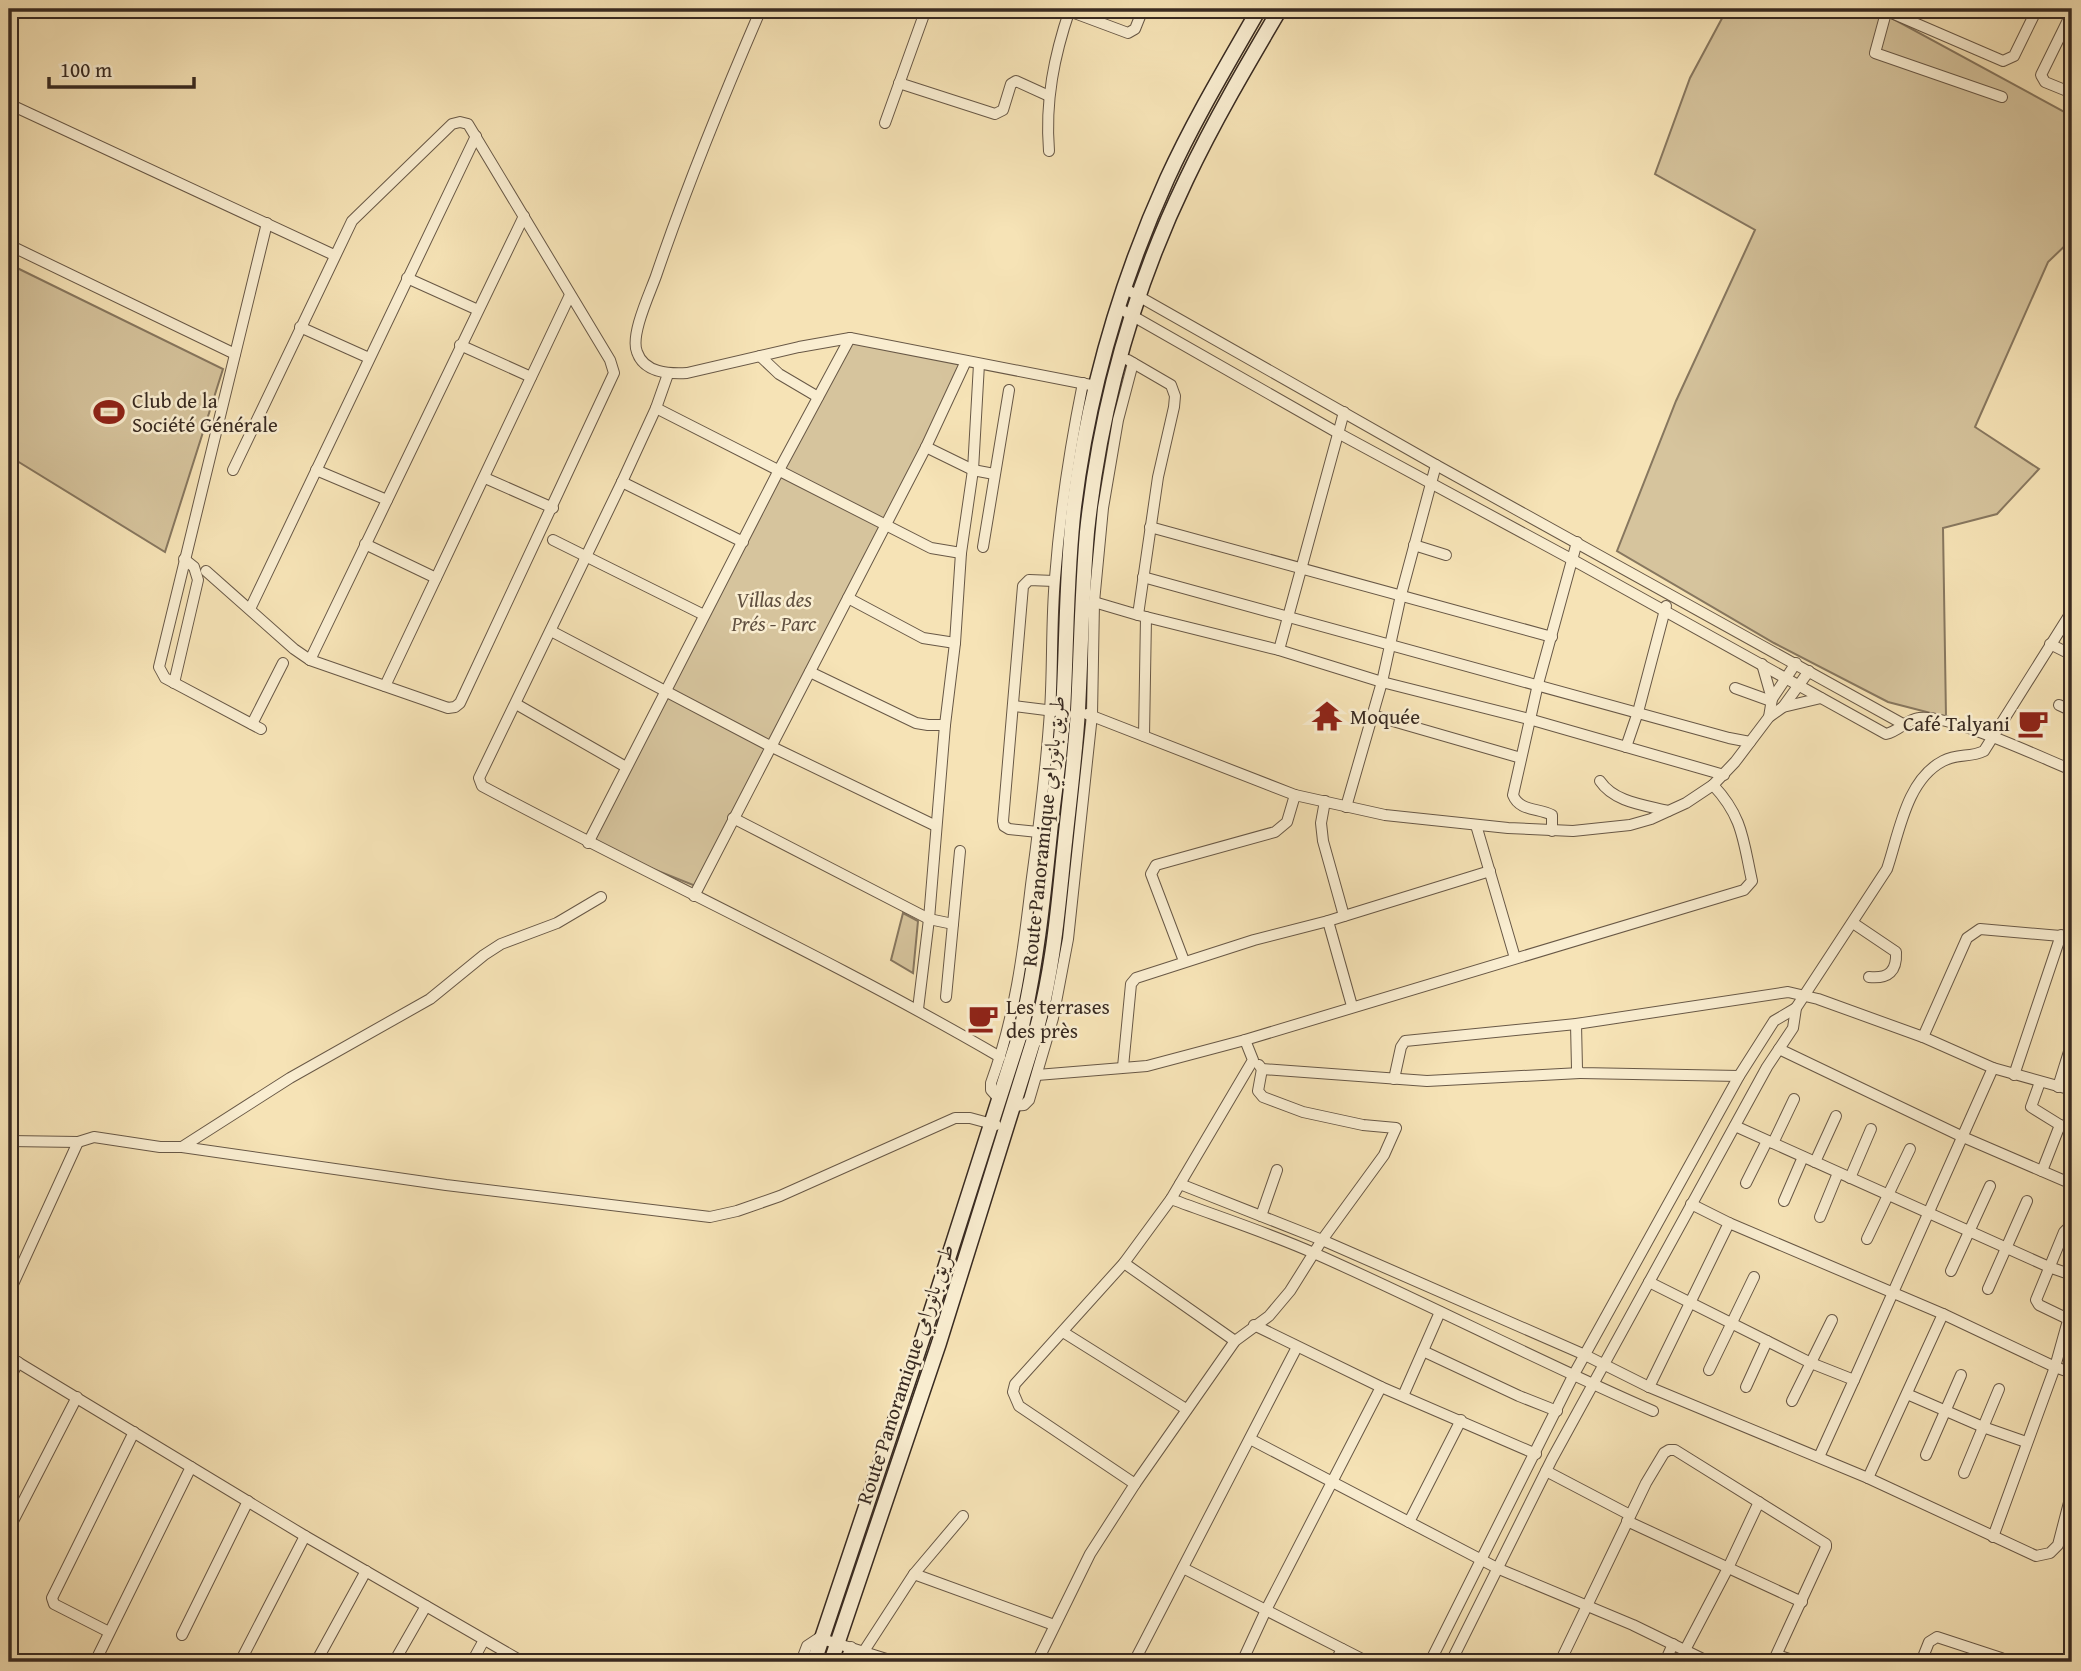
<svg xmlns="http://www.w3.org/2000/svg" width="2081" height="1671" font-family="'Gentium Book Plus',Amiri,serif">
<rect width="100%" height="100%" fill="#f6e3b6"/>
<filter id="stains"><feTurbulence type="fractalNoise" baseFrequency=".00286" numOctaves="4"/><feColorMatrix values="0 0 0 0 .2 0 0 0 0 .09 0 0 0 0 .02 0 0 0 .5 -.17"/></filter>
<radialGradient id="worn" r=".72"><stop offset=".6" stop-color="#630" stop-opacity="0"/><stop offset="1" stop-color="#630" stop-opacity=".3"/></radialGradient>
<g fill="#d6c49d" stroke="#87775f" stroke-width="2">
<polygon points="1727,9 1875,9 2072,116 2072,239 2048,262 1975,427 2039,469 1997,514 1943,528 1946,717 1888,702 1774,643 1617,551 1676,401 1755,230 1655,174 1690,78"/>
<polygon points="9,264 223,369 165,552 9,456"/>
<polygon points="850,338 966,361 698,887 588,843"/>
<polygon points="903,913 918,921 913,973 891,960"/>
</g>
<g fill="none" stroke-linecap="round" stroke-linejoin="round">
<g stroke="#685846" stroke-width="12">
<g id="street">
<path d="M761 9C723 97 687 185 656 276 650 293 630 335 637 352 644 373 669 374 687 373L799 347 850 338 1096 386"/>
<polyline points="1887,9 1875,53 2002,97"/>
<polyline points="1069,11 1128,33 1135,29 1143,9"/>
<polyline points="1887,11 2003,61 2014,56 2037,9"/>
<polyline points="2072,12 2041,75 2045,82 2072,93"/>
<polyline points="899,83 995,114 1003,110 1011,84 1016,81 1049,96"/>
<polyline points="9,104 334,255"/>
<polyline points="885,123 926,9"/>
<path d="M1049 151C1045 101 1054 56 1070 9"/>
<polyline points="9,245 235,354"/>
<polyline points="407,278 478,310"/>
<polyline points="1124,288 1436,465 1903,724"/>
<path d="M1117 307 1338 433 1573 560 1886 734C1899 731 1906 720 1919 718 1947 713 2042 758 2072 770"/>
<polyline points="300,327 369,358"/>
<polyline points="460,345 531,377"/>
<polyline points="760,356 779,374 818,397"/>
<path d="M668 374 656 408 622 482 479 778 482 786C654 878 832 959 1000 1057"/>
<polyline points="656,408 931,548 961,553"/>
<polyline points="926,447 973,470 994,474"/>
<polyline points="316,470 387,500"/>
<polyline points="485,478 553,508"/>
<polyline points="622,482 743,542"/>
<polyline points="1150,527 1552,637"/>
<polyline points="553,540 704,615"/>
<polyline points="365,544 436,578"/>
<polyline points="1414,545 1446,555"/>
<polyline points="983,547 1009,390"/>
<polyline points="206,571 294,649 310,660 448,708 455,707 460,703 614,373 610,360 468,124 460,122 452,124 352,221 233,470"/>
<polyline points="1143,577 1729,738 1750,742"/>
<polyline points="848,598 923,638 955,643"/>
<polyline points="1094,602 1138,615 1158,477 1174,407 1175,396 1171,385 1128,360"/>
<polyline points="250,609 476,136"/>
<polyline points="1138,615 1279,650 1382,682 1529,719 1724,775"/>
<polyline points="551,631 770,746 936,826"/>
<polyline points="2050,644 2072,655"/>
<polyline points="1279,650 1344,412"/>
<polyline points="310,660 524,216"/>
<polyline points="1762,664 1772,699 1769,717"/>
<polyline points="810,672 916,723 928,725 945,725"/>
<polyline points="174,683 198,580 194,567 184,559"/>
<polyline points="385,686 570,295"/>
<polyline points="1735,688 1771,701"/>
<polyline points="1772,699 1796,663"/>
<polyline points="516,704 626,767"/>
<polyline points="2059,705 2072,711"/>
<polyline points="1014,706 1054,711"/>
<polyline points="1783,707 1809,671"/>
<polyline points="1087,714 1295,795"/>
<polyline points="1372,715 1521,758"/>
<polyline points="252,724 283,663"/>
<polyline points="261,729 165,678 159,667 267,223"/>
<polyline points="1144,736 1146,617"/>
<polyline points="1626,747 1638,712 1666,606"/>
<path d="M1600 781C1614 802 1644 805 1668 811"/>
<polyline points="1325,801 1321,823 1323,841 1344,916"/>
<polyline points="1346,807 1382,682 1401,595 1436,465"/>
<polyline points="733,818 929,919 953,924"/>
<polyline points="1476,825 1515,958"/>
<path d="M1552 831V815C1538 808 1519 811 1513 795L1538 684 1577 542"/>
<polyline points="1038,832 1009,829 1004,826 1003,821 1023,586 1029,580 1054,581"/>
<polyline points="588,843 779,470 850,338"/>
<polyline points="694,896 926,447 966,361"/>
<polyline points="1328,921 1352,1006"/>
<path d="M1853 923 1896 952C1897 971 1889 979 1869 977"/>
<polyline points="1184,961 1151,874 1156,865 1275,832 1287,822 1295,795 1385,815 1508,828 1573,831 1630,825 1651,819 1686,803 1713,785 1735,762 1769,717 1783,707 1821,698"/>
<polyline points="946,997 960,851"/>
<polyline points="918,1009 929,919 945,725 955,643 961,553 973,470 979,364"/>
<polyline points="1576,1024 1577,1069 1580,1073 1739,1076"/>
<polyline points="1923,1037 1967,938 1980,929 2072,937"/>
<polyline points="1779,1049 1963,1137 2072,1184"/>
<polyline points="1259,1065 1262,1069 1427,1081 1580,1073"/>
<polyline points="1123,1067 1131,984 1136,978 1254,940 1328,921 1490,871"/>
<path d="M1037 1075 1147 1066 1245 1040 1744 890 1752 881C1743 840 1743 817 1713 785"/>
<polyline points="2014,1075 2061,935"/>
<polyline points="1394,1079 1401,1047 1405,1041 1576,1024 1788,992 1818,999 1923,1037 1993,1068 2072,1090"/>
<polyline points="2040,1082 2031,1107 2060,1125 2042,1171"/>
<polyline points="2058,1087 2072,1042"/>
<path d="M999 1099 991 1090V1083C1015 1017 1023 954 1031 885 1039 827 1046 769 1050 711 1053 666 1051 622 1055 578 1060 512 1070 447 1083 383"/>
<polyline points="1013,1106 1024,1105 1029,1100 1053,1018 1068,939 1092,715 1094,602 1103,508 1118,420 1133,363"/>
<polyline points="2060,1125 2072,1130"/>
<polyline points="1735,1126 2049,1267 2072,1275"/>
<polyline points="9,1141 78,1142 94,1137 160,1147 182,1147 446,1185 710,1217 737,1211 780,1196 955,1118 970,1118 996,1125"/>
<polyline points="1773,1143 1794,1099"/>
<polyline points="182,1147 290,1078 430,999 484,955 501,944 557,923 601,897"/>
<polyline points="1815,1162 1836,1116"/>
<polyline points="1850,1178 1871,1129"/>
<polyline points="1746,1183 1767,1141"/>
<polyline points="1180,1184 1322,1240 1585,1355 1649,1387 1868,1478 2036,1556 2050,1553 2058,1545 2072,1491"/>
<path d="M1171 1199C1219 1217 1269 1233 1316 1254 1429 1304 1540 1362 1653 1411"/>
<polyline points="1784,1201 1803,1157"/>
<polyline points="1691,1204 1729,1223"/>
<polyline points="1261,1216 1277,1170"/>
<polyline points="1820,1217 1838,1173"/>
<polyline points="1867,1239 1910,1149"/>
<polyline points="1124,1263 1235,1341"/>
<polyline points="1951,1271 1990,1186"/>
<polyline points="1649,1282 1811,1363 1854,1380 1819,1457"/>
<polyline points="1988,1289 2027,1201"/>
<polyline points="9,1293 78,1142"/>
<polyline points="2068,1319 2039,1305 2036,1300 2064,1232 2068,1228 2072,1230"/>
<polyline points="1254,1325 1381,1387 1536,1454"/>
<polyline points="1063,1332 1186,1409"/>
<polyline points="1423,1351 1519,1396 1557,1411"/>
<polyline points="9,1357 305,1536 523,1662"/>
<polyline points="1709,1370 1754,1277"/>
<polyline points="9,1380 18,1362"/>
<polyline points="1854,1380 1993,1068"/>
<polyline points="1649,1387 1729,1223 1943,1314 2055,1367 2072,1306"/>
<polyline points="1746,1387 1767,1341"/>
<polyline points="1907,1394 1983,1427 2026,1442"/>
<polyline points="1403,1396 1440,1312"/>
<polyline points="1792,1401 1832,1320"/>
<polyline points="1250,1439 1499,1569 1633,1625 1709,1662"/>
<polyline points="1926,1455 1961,1375"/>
<polyline points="1546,1471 1630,1515"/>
<polyline points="1964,1473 1999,1389"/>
<polyline points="1868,1478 1943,1314"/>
<polyline points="1135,1484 1019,1406 1013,1392 1015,1384 1124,1263 1171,1199 1253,1060 1245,1040"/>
<polyline points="1627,1521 1802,1602"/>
<polyline points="1409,1522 1461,1420"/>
<polyline points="9,1529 77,1397"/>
<polyline points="1993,1537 2055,1367 2072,1373"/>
<polyline points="1183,1568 1368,1662"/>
<polyline points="914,1574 1054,1625"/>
<polyline points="109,1632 54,1604 52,1598 134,1432"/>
<polyline points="182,1635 248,1501"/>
<polyline points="1685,1650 1728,1568 1759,1502"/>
<polyline points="864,1651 914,1574 963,1516"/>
<polyline points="1777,1655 1798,1662"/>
<polyline points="95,1662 191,1467"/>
<polyline points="240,1662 305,1536"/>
<polyline points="316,1662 366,1571"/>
<polyline points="394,1662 426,1606"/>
<polyline points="472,1662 484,1640"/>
<polyline points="801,1662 807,1646 819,1638 896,1662"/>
<polyline points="845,1662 851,1647"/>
<polyline points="1037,1662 1090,1554 1135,1484 1235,1341 1269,1316 1290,1291 1322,1240 1384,1155 1396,1128 1363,1125 1303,1112 1263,1097 1258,1091 1262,1069"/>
<polyline points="1134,1662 1297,1347"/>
<polyline points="1242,1662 1266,1610 1381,1387"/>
<polyline points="1335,1662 1342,1649"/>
<polyline points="1430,1662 1573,1376 1739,1076 1774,1021 1796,1008"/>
<path d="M1451 1662 1552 1459 1767 1067 1793 1028 1796 1008 1887 869C1899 834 1906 780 1943 761 1958 753 1970 758 1984 751L2072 611"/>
<polyline points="1560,1662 1646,1483 1664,1453 1669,1450 1675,1450 1826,1544 1826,1547 1773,1662"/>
<polyline points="1665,1662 1673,1644"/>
<polyline points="1921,1662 1929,1642 1937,1637 2001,1658 2005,1662"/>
</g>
</g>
<g stroke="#382a21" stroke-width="17">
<g id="secondary">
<path d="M814 1662 923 1337 1020 1034C1036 968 1043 901 1050 833 1054 793 1061 752 1063 711 1067 643 1066 575 1074 507 1088 394 1120 283 1167 179 1194 120 1227 65 1259 9"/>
<path d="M831 1662 939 1343 1033 1042C1051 982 1057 922 1063 861 1068 811 1075 760 1078 710 1081 651 1082 591 1087 532 1100 410 1133 290 1186 180 1214 121 1247 65 1280 9"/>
</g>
</g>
<use href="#street" stroke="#f9edd0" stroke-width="10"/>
<use href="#secondary" stroke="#f9edd0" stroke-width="14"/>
</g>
<defs>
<g id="stadium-bare" transform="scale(2.415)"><path d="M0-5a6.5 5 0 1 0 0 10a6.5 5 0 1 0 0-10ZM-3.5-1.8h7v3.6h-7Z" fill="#8f2418" stroke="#f9edd0" stroke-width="2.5" paint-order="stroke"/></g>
<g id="temple-bare" transform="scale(2.415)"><path d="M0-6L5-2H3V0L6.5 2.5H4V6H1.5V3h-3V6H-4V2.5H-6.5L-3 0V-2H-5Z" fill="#8f2418" stroke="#f9edd0" stroke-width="2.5" paint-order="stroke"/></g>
<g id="cafe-bare" transform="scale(2.415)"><path d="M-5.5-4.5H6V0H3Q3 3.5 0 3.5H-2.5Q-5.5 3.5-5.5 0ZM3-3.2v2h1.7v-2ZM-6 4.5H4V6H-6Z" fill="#8f2418" stroke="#f9edd0" stroke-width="2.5" paint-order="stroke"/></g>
</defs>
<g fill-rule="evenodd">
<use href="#stadium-bare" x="109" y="412"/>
<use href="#temple-bare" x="1327" y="716"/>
<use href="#cafe-bare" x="2033" y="723"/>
<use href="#cafe-bare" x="983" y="1018"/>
</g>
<g text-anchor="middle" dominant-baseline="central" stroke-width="5" stroke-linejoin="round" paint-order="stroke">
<g font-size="21" fill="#382a21" stroke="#f9edd0" text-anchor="start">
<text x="132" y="400">Club de la<tspan x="132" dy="24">Société Générale</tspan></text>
<text x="1350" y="716">Moquée</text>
<text x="2010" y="723" text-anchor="end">Café Talyani</text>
<text x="1006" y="1006">Les terrases<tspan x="1006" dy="24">des près</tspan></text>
</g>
<g font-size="21" font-style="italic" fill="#605040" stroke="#f9edd0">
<text x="774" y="599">Villas des<tspan x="774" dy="24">Prés - Parc</tspan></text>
</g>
<g font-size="21" fill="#382a21" stroke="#f9edd0">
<text transform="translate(1043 831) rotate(-84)">Route Panoramique طريق بانورامي</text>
<text transform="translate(905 1374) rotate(-72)">Route Panoramique طريق بانورامي</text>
</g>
</g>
<rect width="2081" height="1671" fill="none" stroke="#f6e3b6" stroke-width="35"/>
<rect x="10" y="10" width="2060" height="1650" fill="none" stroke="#382a21" stroke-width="3.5"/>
<rect x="18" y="18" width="2046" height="1636" fill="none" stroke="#382a21" stroke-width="2"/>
<path d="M49 77v10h145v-10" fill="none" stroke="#382a21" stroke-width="3.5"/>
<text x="60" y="77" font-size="21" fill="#382a21" stroke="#f9edd0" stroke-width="5" paint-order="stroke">100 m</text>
<rect width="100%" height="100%" filter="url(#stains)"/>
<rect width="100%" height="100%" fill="url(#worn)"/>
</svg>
